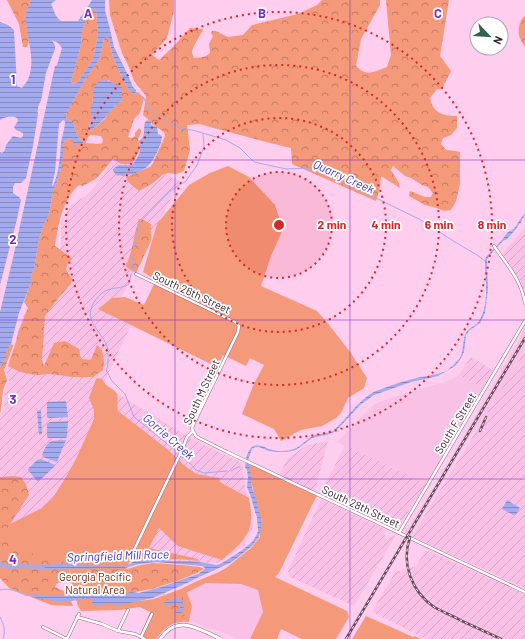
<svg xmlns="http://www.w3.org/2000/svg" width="525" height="639" font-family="Barlow,sans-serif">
<defs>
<pattern id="industrial-furrows" width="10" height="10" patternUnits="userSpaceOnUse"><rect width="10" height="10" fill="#fac1e7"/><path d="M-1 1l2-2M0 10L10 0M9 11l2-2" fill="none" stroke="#d7a6c6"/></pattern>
<pattern id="forest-crowns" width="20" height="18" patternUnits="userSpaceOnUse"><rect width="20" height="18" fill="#f4997a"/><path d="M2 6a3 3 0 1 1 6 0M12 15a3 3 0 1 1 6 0" fill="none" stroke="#c67c64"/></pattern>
<pattern id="water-rules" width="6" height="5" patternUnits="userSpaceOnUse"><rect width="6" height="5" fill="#a3aaee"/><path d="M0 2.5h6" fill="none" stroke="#868ac1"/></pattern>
</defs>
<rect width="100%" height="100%" fill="#ffcdee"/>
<g fill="#fac1e7">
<polygon points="525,325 525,350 490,412 488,411 477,427 472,433 422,516 412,536 410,536 405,532 405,529 408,528 433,489 441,476 443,469 445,467 446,467 498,377 501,373 501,367 506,364 508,361 511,354 515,348 519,340"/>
<polygon points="458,376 483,387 426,484 337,442 367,411 375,404 387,399 450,380"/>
<polygon points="404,538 407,539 406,541 348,639 344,639"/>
<polygon points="206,583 244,585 347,611 349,617 336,639 302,639 281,629 277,639 237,639 217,630 217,631 209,628 208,629 190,620 192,606 187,594 188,592"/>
</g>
<g fill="url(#industrial-furrows)">
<polygon points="120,154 180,181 120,300 139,308 103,385 190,438 242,463 245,487 253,526 244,546 217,563 205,564 130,560 61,551 45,556 0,533 0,419 4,408 5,394 6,388 9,382 6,370 15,345 18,330 26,310 61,247 61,225 62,220 70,206 87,195 100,180 108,167"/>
<polygon points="525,228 525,296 520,281 503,254 505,250"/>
<polygon points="525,351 525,588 413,537 418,526"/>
<polygon points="471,357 494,371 483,387 458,376"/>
<polygon points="328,441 326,447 315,492 279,475 288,458 305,446"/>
<polygon points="345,445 426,484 398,528 378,518 378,517 323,489"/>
<polygon points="321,499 386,530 384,534 387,539 396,535 354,606 290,577 288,571"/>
<polygon points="426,550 525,594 525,639 426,639 372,612 395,572 416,566"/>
</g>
<g fill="#f4997a">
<polygon points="228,166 249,177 275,205 283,229 271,256 261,286 317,311 330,326 350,352 367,378 364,388 348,398 341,413 336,418 322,426 301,430 281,441 274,429 242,414 253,386 264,365 250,358 246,366 223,355 217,367 98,309 112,298 125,297 144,305 156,280 143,272 157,224 189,185 210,173"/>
<path d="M99 378 103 380C105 387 114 388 117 394 118 399 117 406 118 411L167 449 186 467 197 474 220 478 219 481 225 485 249 498C250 505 252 513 251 520 250 538 234 549 222 560L178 546 159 528 149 548 198 559V561C176 558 152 558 130 561L116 590 139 601 154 599 181 589 197 581 219 572 226 568 251 548 260 537V519L247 463 317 496 315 499 279 573 275 577 347 611 349 617 336 639H302L281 629 277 639H250L263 612 258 590 241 584 206 583 188 592 187 593 192 606 189 622C173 620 165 627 156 639H139L150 612 140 607 120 610 81 611 78 606 74 592 73 591 70 574V570H0V533L10 524 42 508 52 499 66 477 76 459 94 419V410L89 398 96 379Z"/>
<polygon points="366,616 413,637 414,636 421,639 352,639"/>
</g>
<g fill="url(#forest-crowns)" fill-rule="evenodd">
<path d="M7 0H31C27 8 26 19 27 28 28 35 30 41 27 47H23L19 24Z"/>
<path d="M109 0H174V11L167 38 152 55 159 60 174 46 190 28 203 29V30C201 33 192 49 192 51 192 54 193 55 194 58 201 57 205 58 210 53L209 44 213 36 211 33 212 31H216L228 37 243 35 252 25 298 14 317 5 322 0H380V5L361 39 356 66C366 77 374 72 387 67L391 55 386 0H449L440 56 451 71 442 89H437L430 98C433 113 443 116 457 116V128L451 135 443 138 441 144 446 150 455 151 460 152V184L456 201 451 210 444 211 437 208 425 205 409 196 410 191 425 197H431L433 193 428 187 422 185 411 178 405 176 393 166 391 170 399 183 400 188 381 176 380 188 376 201 292 164 291 148 270 143 199 124 187 125 190 150 184 171 177 174 168 173 162 175 158 179 150 185 139 191C135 187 127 183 126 177L150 167 153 163 165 136 164 132 152 124 151 122 143 115 146 96 134 81 129 67 122 53 110 15Z"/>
<polygon points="91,10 94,10 96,11 98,35 93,59 78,82 73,84 71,82 81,45 82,32 85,22"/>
<path d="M525 16V47C523 44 521 41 520 38 517 31 519 20 525 16Z"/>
<path d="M107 37 109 40 113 57 124 82 129 90 133 94 138 92 144 98 140 113 134 119 128 137 132 138 135 136V133L139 128 141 130V132L138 139 140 147 139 151 132 164H121L113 159 97 178 83 186 79 185C62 200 58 226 55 246L73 259 68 262 66 270 72 279 70 285 61 295 45 316 42 360 44 366 54 343 65 341 79 349 81 359 91 360 97 345 102 350 104 362 103 370 93 377H72L50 374 38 375 29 374 20 372 8 366 15 345 19 330 28 308 24 302 31 283V275L34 270 39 239 44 224 49 214 53 191 57 182 61 169V164L63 158V145L64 142 69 138 73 140 83 141 79 139 75 130 74 123 66 118V114L86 78 99 60 104 39ZM108 80 117 86 122 87V100L107 114 106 118 92 130 90 131C89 126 89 124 92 120L93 94ZM91 135 101 136 103 140 102 143C98 145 91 143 86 143 86 140 88 136 91 135Z"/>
<polygon points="139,219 142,219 151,224 151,241 136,273 126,267 132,248 135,233"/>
<polygon points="11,344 13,345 13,346 4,370 7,380 3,390 1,409 0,414 0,367 6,358 6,352"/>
<polygon points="13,476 21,477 26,484 29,495 1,538 22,547 43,560 68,562 70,575 64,582 57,583 55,587 68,593 73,606 51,605 9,588 0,578 0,477"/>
<polygon points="82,560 127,569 141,565 153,563 182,565 200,567 204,569 197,573 177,581 152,589 124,594 115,594 112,592 109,587 97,580 81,573"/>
<path d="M180 595C186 598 191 610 184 616 181 618 177 618 174 618L157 604V602ZM179 598 182 600 184 609H179L180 605 179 604 174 603 167 601Z"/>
</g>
<g fill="url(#water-rules)" fill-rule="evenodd">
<path d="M31 0H56L51 4 56 16 61 21H78L92 0H105V11L109 25 114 47 128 75 133 87 136 90V93L133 94 129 90 124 82 113 57 109 40 107 37 104 39 99 60 86 78 66 114V118L74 123 75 130 79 139 83 141V143L76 145 73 144V140L69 138 64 142 63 145V158L61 164V169L57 182 53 191 49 214 44 224 39 239 34 270 31 275V283L19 313 11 344 6 352V358L0 367V312L13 258 55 66 57 65 62 48 58 43 52 40 55 46V49L46 73 41 101C38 105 37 110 38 114L33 146 26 178 21 183H15L13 187V193L20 198 21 200 17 219 0 285V152L2 153 5 150 6 145 13 136 21 138 23 136V133L16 130 14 127 18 121 17 118C10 115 6 117 0 120V22L8 25 14 30 17 86 22 88C24 85 28 81 29 77 36 56 25 36 26 15 27 10 29 5 31 0ZM94 10 96 11 98 35 93 59 78 82 73 84 71 82 81 45 82 32 85 22 91 11ZM63 120 65 121C65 129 62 136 61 143 60 158 59 173 53 186L52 185 55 172 59 124Z"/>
<path d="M103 80C110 80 115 85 122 87V100L107 114 106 117 92 130 90 131C88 123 91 124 92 119 93 115 92 116 91 112 90 110 91 108 91 106L93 103V89L99 81Z"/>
<path d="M148 120 151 122V125L157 127 158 134 162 136C162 145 152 165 144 169 138 173 128 175 122 176L120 175 117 176 113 171V169L119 165H132C139 157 142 151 139 141 146 137 143 130 145 122Z"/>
<path d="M525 214V216L522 219 521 223 519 224 516 229 507 239 503 241 490 255 487 259V269L488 289 485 313 480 323 470 330 466 335 464 352 460 360 455 366 438 376 411 382 374 395 360 405 336 431 327 435 320 436 312 438 296 450 287 452H276L269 451 259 447H255L252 449 248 460 251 476 252 488 256 499 261 519V528L259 537 252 546 237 558 230 563 199 577 187 583 153 598 120 605 107 604 98 606 94 605 92 602V598L77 600 72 601H54L32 597 33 594 57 596 100 592 117 595 132 592 139 593 161 587 198 574 205 569 204 567 202 566 156 562 139 564 125 568 38 569V565L61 564 123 566 130 564 134 561 156 559 171 561H192L217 565 222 563 241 551 252 542 256 536 258 531 257 517 255 512 251 497 247 487 248 478 247 470 245 467C246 461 246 452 252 447 258 442 266 449 273 450 276 451 279 451 282 451 286 451 291 450 294 449 302 446 307 438 315 435 321 433 327 434 333 431 346 420 357 402 372 393 377 390 382 389 387 387 400 382 414 378 428 376 434 374 440 374 446 371 449 369 457 362 459 359 464 354 462 340 466 333 469 327 476 326 479 321 490 303 485 280 485 261L486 257 501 241 508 232C518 229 517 220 525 214Z"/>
<polygon points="66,401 68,417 49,418 47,417 47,402"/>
<polygon points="41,410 42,434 39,435 37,411"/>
<polygon points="68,421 67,437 66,438 48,438 47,437 47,424 50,422"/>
<path d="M66 440 57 462 43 457 42 455C49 439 49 441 66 440Z"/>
<polygon points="41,459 55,465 55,466 39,481 37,481 28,470 28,469 37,460"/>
<polygon points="507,500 520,508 516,514 513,515 502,509"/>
<path d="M177 598 182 600C185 608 185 615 174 614L180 608 179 604C174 603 170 605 166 606L163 603Z"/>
</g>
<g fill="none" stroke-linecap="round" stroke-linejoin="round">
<g stroke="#a3aaee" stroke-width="1">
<polyline points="135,92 144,98 147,107 155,114 167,122 180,128 196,131 226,140 240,148 254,162 286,169 309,168 326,175 380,200 419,219 455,242 477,255 485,261"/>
<polyline points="132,271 134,246 140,222 170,191 186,181 197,165 204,147 203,134"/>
<path d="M131 274 129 284C122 289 113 287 105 291 96 297 88 308 91 319 94 328 104 337 107 346 108 350 108 355 108 359 108 363 108 367 106 370L112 381 125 394 134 417 180 454 188 461 196 470 204 473 227 471"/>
<polyline points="231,471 238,467 240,467"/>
<polyline points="285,477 291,480"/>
<polyline points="308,488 310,489"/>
<polyline points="330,498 334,500"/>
<polyline points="343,504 345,505"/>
<polyline points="352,509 355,510"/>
<polyline points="361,513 366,515"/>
<polyline points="372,518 380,522"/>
<path d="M0 590C9 587 18 592 27 596L30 594 33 596"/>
<polyline points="163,593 164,595"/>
<path d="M0 617C4 625 6 631 3 639"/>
</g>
<polyline stroke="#a3aaee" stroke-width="4" points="0,564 8,567 20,566 43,567"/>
<g stroke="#966987" stroke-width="3.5">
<g id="minor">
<path d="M494 246C507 265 521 279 525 303"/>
<polyline points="193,431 196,436 199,438 227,452 525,592"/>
<polyline points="399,533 525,321"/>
<polyline points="134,550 182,450 187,437 193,431 192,428 194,423 238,332 239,326 235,322 136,274"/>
<polyline points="77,617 102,624 118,631 135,634 145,639"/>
<polyline points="43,627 67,639"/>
<polyline points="118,631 128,610"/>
<polyline points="141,637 152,614"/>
<polyline points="67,639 79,614"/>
</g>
</g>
<g stroke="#966987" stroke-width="4">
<path id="tertiary" d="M160 639C178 613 198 629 221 639"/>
</g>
<use href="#minor" stroke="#fff" stroke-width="2.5"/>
<use href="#tertiary" stroke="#fff" stroke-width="3"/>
<g stroke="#654a5c" stroke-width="2.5">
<g id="rail">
<polyline points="480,431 486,417"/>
<path d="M410 537C401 563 411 591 434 607 443 612 453 616 462 621 475 627 488 633 501 639"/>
<polyline points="346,639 525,338"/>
</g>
</g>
<use href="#rail" stroke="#fff" stroke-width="1" stroke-dasharray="3" stroke-linecap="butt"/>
</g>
<path fill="none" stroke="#7b2cbf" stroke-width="1" stroke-opacity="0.55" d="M175 0V639M350 0V639M0 160H525M0 320H525M0 479H525"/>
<circle cx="279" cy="225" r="53" fill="#d62828" fill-opacity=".12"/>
<g fill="none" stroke="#d62828" stroke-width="2" stroke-dasharray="2 4">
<circle cx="279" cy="225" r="53"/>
<circle cx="279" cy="225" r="107"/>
<circle cx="279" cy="225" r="160"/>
<circle cx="279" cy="225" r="213"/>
</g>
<g text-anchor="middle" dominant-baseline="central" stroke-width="3.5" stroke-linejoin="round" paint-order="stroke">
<g font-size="11" fill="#35222f" stroke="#fff">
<text transform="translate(192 292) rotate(25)">South 26th Street</text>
<text transform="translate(201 392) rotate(-65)">South M Street</text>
<text transform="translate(455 423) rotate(-59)">South F Street</text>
<text transform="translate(361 506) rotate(25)">South 28th Street</text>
</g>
<g font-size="11" fill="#6c1f00" stroke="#fff">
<text x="95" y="576">Georgia Pacific<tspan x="95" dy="13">Natural Area</tspan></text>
</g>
<g font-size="12" font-style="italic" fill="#4134b5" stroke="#fff">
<text transform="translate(344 176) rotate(24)">Quarry Creek</text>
<text transform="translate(169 436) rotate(41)">Gorrie Creek</text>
<text transform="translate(118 555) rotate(-2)">Springfield Mill Race</text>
</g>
</g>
<g font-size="13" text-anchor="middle" font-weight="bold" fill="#7b2cbf" stroke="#fff" stroke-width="3.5" stroke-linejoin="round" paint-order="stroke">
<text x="88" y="18">A</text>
<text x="262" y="18">B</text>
<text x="438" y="18">C</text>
<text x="13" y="84">1</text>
<text x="13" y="244">2</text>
<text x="13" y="404">3</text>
<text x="13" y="564">4</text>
</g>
<circle cx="279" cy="225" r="6" fill="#d62828" stroke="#fff" stroke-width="2"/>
<g font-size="12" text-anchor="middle" font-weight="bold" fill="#d62828" stroke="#fff" stroke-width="3.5" stroke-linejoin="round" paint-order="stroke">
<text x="332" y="229">2 min</text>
<text x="386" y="229">4 min</text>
<text x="439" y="229">6 min</text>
<text x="492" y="229">8 min</text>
</g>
<g transform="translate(489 36) rotate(115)"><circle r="19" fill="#ffffff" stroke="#aea7ac"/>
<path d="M0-3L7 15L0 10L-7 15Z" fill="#31654a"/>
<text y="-6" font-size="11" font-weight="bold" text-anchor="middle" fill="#35222f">N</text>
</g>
</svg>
